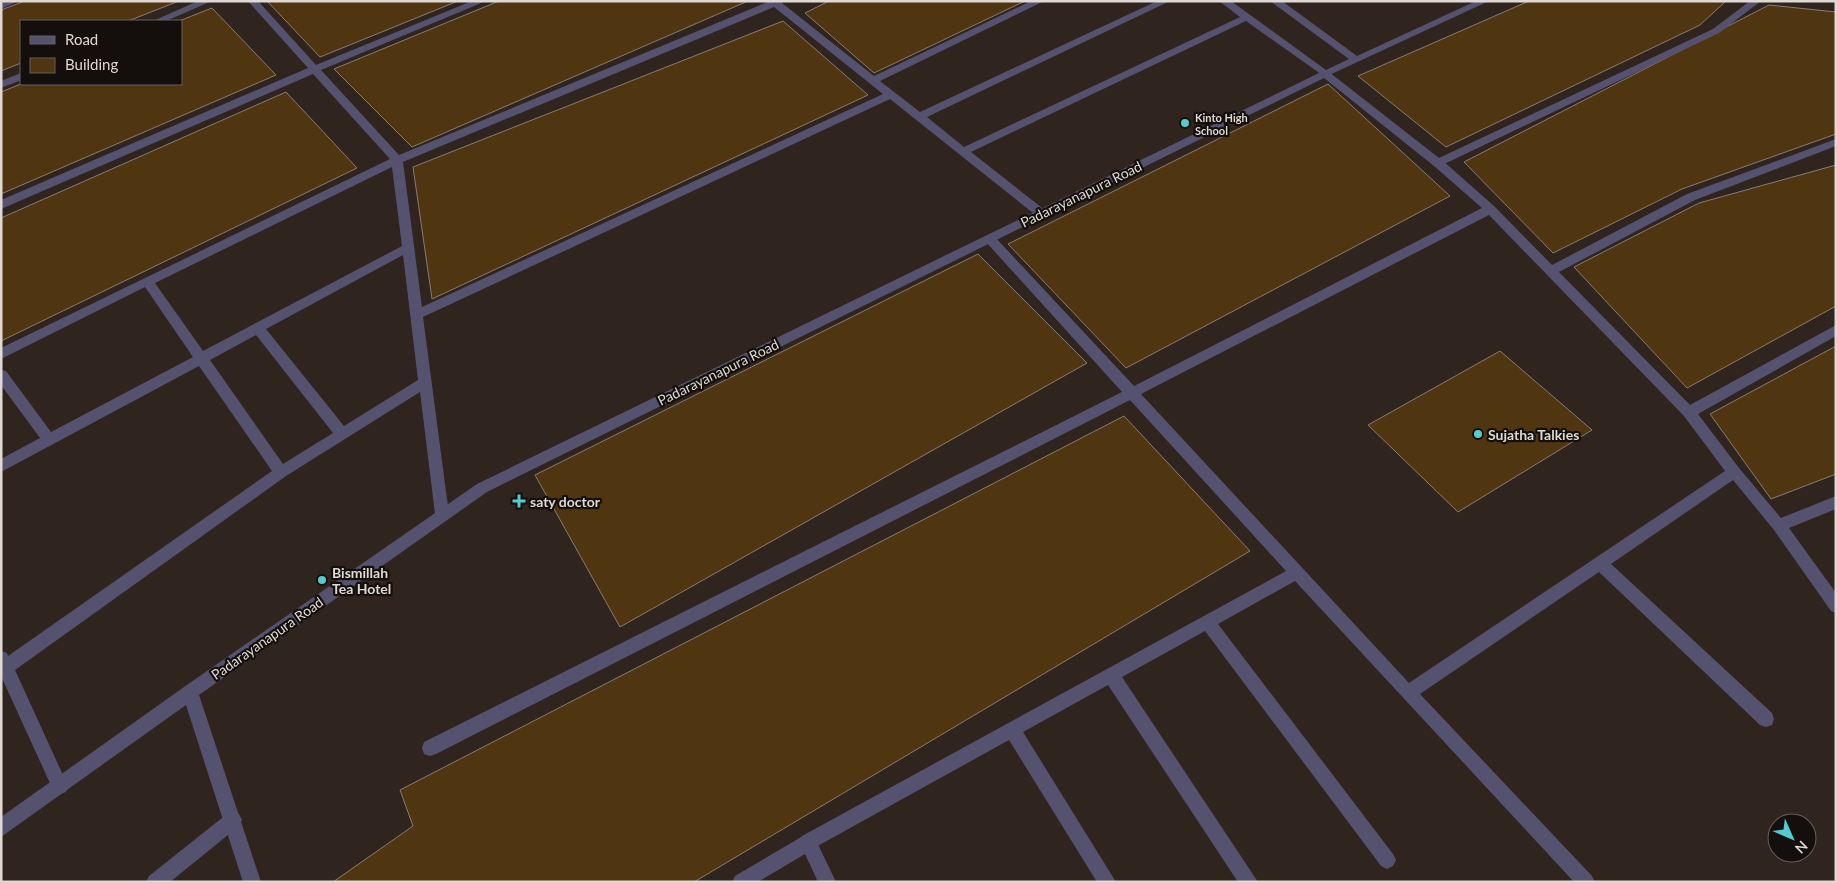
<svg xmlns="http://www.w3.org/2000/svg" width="1837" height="883" font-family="Lato,sans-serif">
<rect width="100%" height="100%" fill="#2f241e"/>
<g fill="#503511" stroke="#877d72">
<polygon points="25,1 179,1 128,21 21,21 21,63 1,71 1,10"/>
<polygon points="267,1 458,1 320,57"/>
<polygon points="499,1 748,1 412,147 334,69"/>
<polygon points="829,1 1025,1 874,73 805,13"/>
<polygon points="1529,1 1726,1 1700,25 1446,147 1358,76"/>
<polygon points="1769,5 1836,12 1836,134 1682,189 1553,253 1464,162"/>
<polygon points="212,8 276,75 1,194 1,92 21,84 181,84 181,21 179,21"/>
<polygon points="783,21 868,95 432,299 413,167"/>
<polygon points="1328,84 1450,196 1126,368 1008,244"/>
<polygon points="286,92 357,168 1,341 1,218"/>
<polygon points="1836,165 1836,306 1687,388 1574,267 1699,203"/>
<polygon points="978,254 1087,363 620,627 535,475"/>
<polygon points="1836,346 1836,474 1771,499 1710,414"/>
<polygon points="1500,351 1592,430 1458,512 1368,425"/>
<polygon points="1124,416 1250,551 694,882 333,882 413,826 400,790"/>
</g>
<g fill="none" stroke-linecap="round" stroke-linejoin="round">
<g fill="#555270" fill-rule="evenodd">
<polygon points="5,1 19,1 1,9 1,3"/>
<polygon points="198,1 212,1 166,21 153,21"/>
<path d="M248 1H258L316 65 472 1H486L321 70 399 155 770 1H784L782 3 874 76 1031 1H1044L880 81 920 112 1157 1H1170L927 117 964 147 1240 17 1219 1H1231L1326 70 1349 59 1270 1H1282L1357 56 1476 1H1489L1325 77 1246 21 971 152 1046 211 1048 214 1046 217H1038L890 99 423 317 449 514 447 518 442 520 437 518 435 514 420 392 286 476 15 670 68 786 66 792 60 794 54 792 1 676V651L7 653 8 656 272 471 199 366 1 472V459L40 438 1 385V370L6 371 51 432 193 357 145 287 1 359V348L390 159 313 74 1 209V200L308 68ZM774 7 883 94 422 307 403 162ZM392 167 402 246 203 351 155 283ZM403 255 418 380 344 426 266 329ZM256 335 333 433 283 464 210 360Z"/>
<polygon points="21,73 21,80 1,88 1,81"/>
<path d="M1836 139V146L1695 200 1559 272 1690 405 1836 325V336L1698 414 1739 468 1781 518 1836 496V509L1789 528 1836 593V613L1831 611 1774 530 1733 480 1611 564 1772 713 1774 719 1772 725 1766 727 1760 725 1599 572 1420 694 1592 876 1595 882H1574L1295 581 1218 624 1393 854 1396 860 1393 866 1387 869 1381 866 1205 631 1122 677 1258 882H1238L1108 685 1023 732 1116 882H1097L1009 740 814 848 808 851 802 848 799 842 802 836 1286 571 1130 400 436 754 430 756 424 754 422 748 424 742 1122 392 986 242 984 239 986 236H994L1134 386 1482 208 1434 166 1432 163 1434 160H1442L1494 206 1552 265 1687 194ZM1489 215 1684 416 1725 471 1409 683 1141 394Z"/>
<polygon points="233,811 239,814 242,820 239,826 170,882 146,882 149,876 227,814"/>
</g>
<g fill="#555270" fill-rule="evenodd">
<polygon points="1750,1 1761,1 1719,33 1438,167 1434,166 1324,78 487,492 199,695 261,882 243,882 186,705 1,837 1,817 184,687 477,484 1321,72 1329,72 1439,158 1713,29"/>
<polygon points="808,833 814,836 836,882 818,882 805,854 758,882 732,882 735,876"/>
</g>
</g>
<g fill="#52ccd0" stroke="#140f0c" stroke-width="2">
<circle cx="1185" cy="123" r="5"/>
<circle cx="1478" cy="434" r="5"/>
<path d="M516.5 493.5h5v5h5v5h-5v5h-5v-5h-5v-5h5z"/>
<circle cx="322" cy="580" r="5"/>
</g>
<g text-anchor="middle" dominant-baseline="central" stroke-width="4.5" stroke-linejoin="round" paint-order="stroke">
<g font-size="11" font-weight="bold" fill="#dfd8d3" stroke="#140f0c" text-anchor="start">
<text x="1195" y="117">Kinto High<tspan x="1195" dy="13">School</tspan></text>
</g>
<g font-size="14" fill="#dfd8d3" stroke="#140f0c">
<text transform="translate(1081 194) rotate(-26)">Padarayanapura Road</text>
<text transform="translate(718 372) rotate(-26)">Padarayanapura Road</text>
<text transform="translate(267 638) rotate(-35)">Padarayanapura Road</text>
</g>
<g font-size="14" font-weight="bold" fill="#dfd8d3" stroke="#140f0c" text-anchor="start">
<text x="1488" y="434">Sujatha Talkies</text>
<text x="530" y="501">saty doctor</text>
<text x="332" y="572">Bismillah<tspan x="332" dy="16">Tea Hotel</tspan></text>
</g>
</g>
<rect width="1837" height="883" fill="none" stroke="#dfd8d3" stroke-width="5"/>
<rect x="20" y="20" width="162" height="65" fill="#140f0c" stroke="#655f5c"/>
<rect x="30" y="36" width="25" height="8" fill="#555270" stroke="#655f5c"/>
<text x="65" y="45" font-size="15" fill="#dfd8d3">Road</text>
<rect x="30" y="58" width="25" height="15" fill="#503511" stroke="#655f5c"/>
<text x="65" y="70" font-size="15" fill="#dfd8d3">Building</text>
<g transform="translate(1792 838) rotate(135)"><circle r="24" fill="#140f0c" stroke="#655f5c"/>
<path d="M0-4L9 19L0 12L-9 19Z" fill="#52ccd0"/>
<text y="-8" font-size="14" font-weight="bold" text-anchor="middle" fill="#dfd8d3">N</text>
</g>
</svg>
